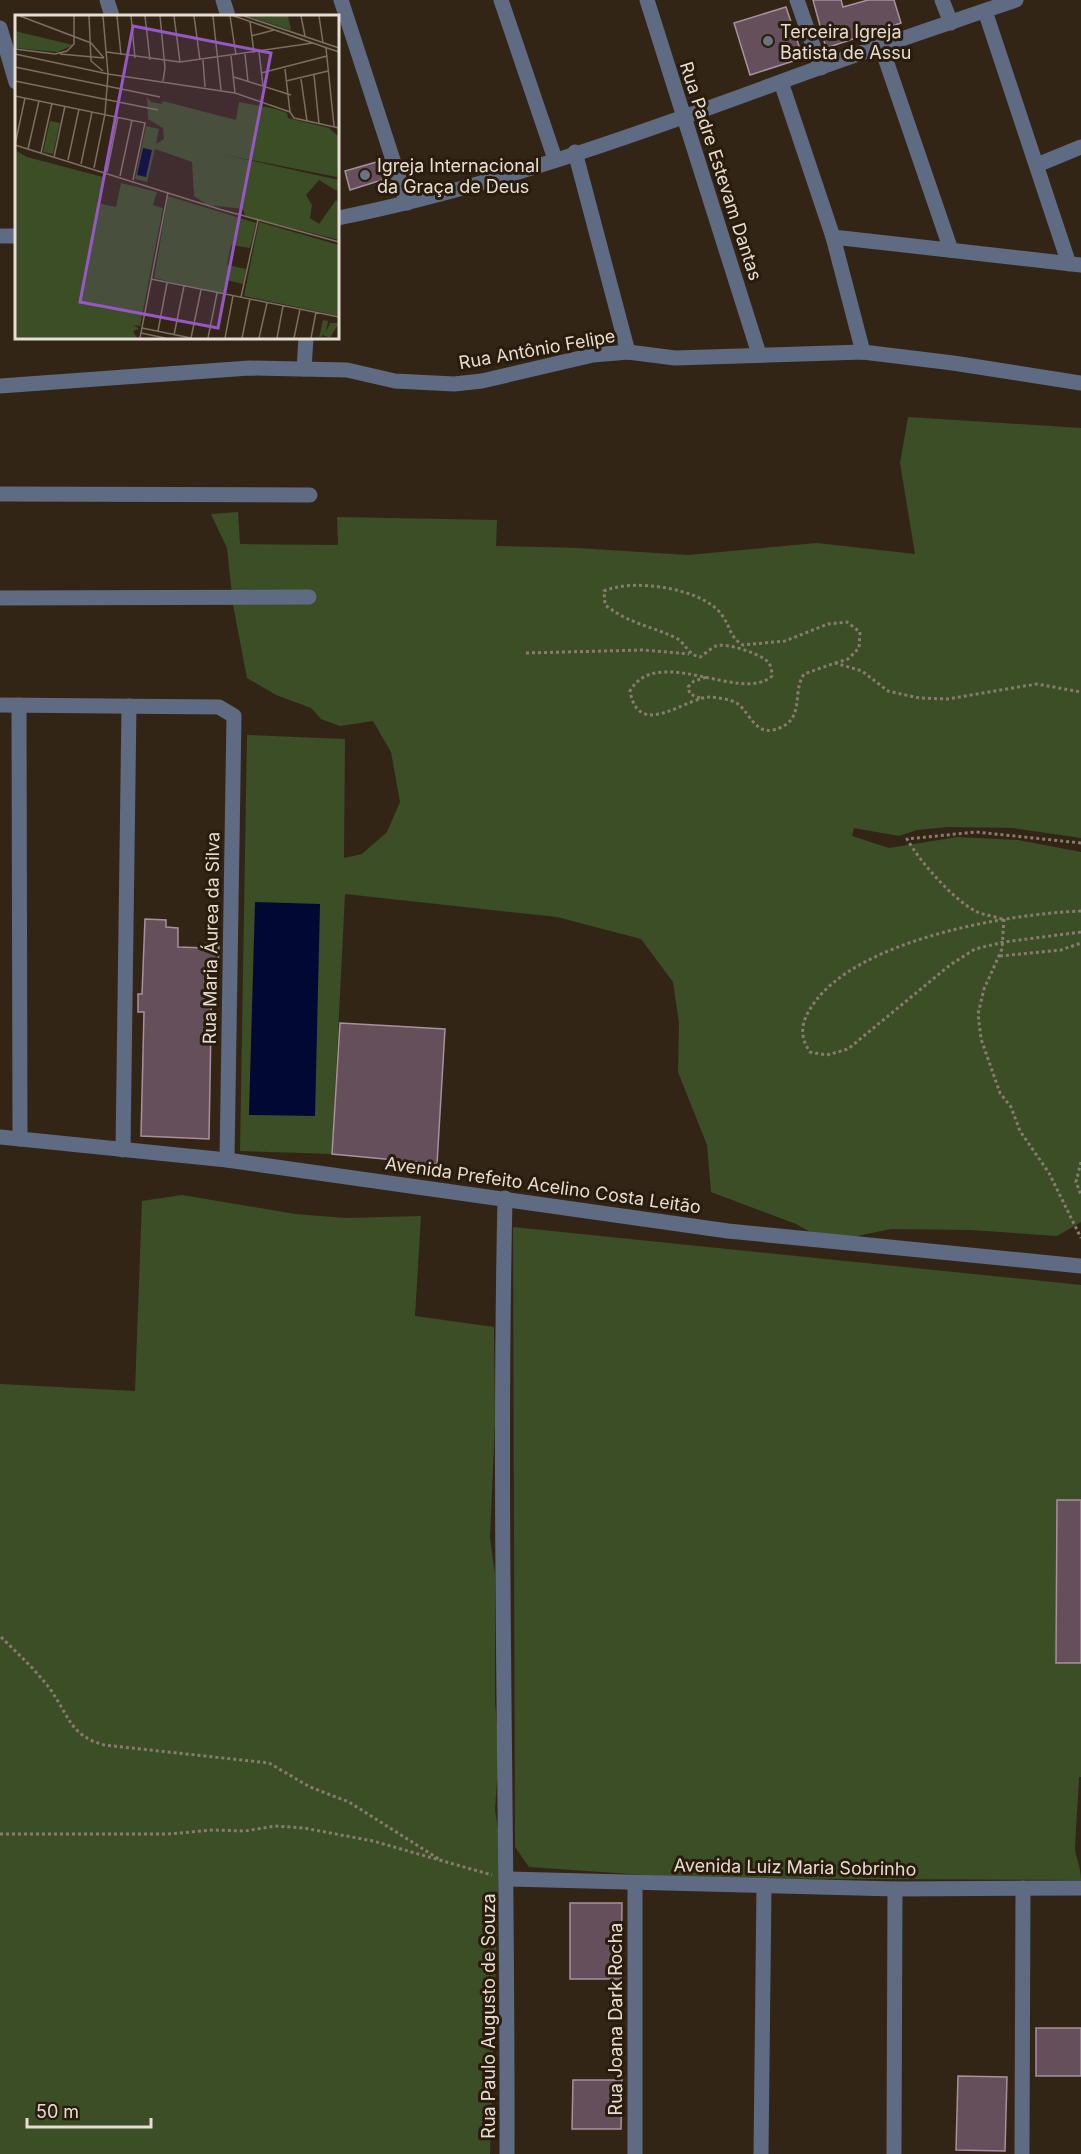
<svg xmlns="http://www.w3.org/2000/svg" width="1081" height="2154" font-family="Inter,sans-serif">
<rect width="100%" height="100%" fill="#332516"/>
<g fill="#3b4e25">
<polygon points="908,417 1081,428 1081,838 1012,828 948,827 917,830 899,836 854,828 852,836 889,848 957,837 1018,840 1081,852 1081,1222 1057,1236 971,1230 891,1229 848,1238 823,1239 796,1224 711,1192 707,1145 678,1072 679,1023 673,982 641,939 557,917 345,894 332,1154 240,1151 247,735 345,739 344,858 362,854 387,832 400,802 391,752 373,721 340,726 321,719 311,708 276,695 247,678 233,605 227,548 211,514 238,512 240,544 338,545 337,517 497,520 496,546 577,548 688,555 817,543 915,554 900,463"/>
<polygon points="182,1195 295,1214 346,1218 421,1216 415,1316 494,1327 495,1422 490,1538 495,1574 495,1702 499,1752 495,1810 499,1834 499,1857 490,2154 0,2154 0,1384 135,1391 142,1201"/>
<path d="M513 1227 1081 1285V1500H1057L1056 1662 1081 1663V1777H1079C1078 1801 1076 1824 1075 1848 1075 1855 1081 1867 1081 1880L688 1878 529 1867 515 1847Z"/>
</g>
<polygon fill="#000833" points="255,902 320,904 315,1116 249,1115"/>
<g fill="#644f5b" stroke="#a8909e" stroke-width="1.5">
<polygon points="813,0 841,0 843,7 868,0 894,0 901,23 826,48"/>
<polygon points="786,7 803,58 750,75 734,23"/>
<polygon points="380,161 385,179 350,190 345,171"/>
<polygon points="145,919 166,920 166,927 178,928 178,947 206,948 206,943 219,944 218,967 212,967 209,1139 141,1136 144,1012 138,1012 138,994 142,994"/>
<polygon points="340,1023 445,1029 437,1164 332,1154"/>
<polygon points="1057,1500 1081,1500 1081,1663 1056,1663"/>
<polygon points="570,1903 622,1903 621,1979 570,1979"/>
<rect x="1036" y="2028" width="45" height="48"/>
<polygon points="958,2076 1007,2077 1005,2151 956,2150"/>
<polygon points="573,2080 622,2080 621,2129 572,2129"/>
</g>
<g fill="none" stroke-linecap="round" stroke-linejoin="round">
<g stroke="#877c6f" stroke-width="3" stroke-dasharray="3 3" stroke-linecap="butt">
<polyline points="526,653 644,650 689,654"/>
<path d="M835 663 848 659 859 648 860 632 847 622 828 624 785 641 743 645C730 638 730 626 722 615 703 588 633 578 604 591L605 605C630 624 648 625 674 637 686 642 686 654 700 657 705 654 711 648 716 646 726 642 761 654 768 662 771 665 772 671 772 676 741 704 657 643 630 691 639 741 685 697 711 697 719 698 731 699 738 704 749 712 755 734 773 730 807 722 791 693 804 674L835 663 862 671 888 691 919 698 947 699 1037 684 1081 692"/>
<polyline points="700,698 690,694 688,687 694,681 707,677"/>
<path d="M1081 911C1006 914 855 940 812 1006 801 1022 799 1036 810 1052L827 1055 848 1049 950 965 975 949 1004 942 1081 932"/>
<path d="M1002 919C994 916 983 915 975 911 952 898 920 862 907 839L976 832 1081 843"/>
<polyline points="1004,919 1002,949 984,989 978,1014 981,1039 1000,1093 1011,1107 1020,1131 1049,1173 1081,1238"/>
<polyline points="1000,956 1061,950 1081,943"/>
<polyline points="1081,1162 1076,1182 1081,1195"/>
<path d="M1 1637C18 1654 36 1670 50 1689 69 1715 69 1735 104 1745L269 1763 310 1787 349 1802 442 1861"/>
<polyline points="0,1834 168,1834 213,1830 245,1831 275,1826 304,1828 373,1841 492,1875"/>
</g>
<g stroke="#5e6b82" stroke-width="15">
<polyline points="107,0 112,16"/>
<polyline points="223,0 228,16"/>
<polyline points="341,0 407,203"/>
<polyline points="501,0 555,159"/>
<polyline points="647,0 759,354"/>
<polyline points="797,0 821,68"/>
<polyline points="942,0 951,23"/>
<polyline points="985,11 1069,264"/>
<polyline points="0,28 16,82"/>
<polyline points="881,46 951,250"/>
<polyline points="781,82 833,237 863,352"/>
<polyline points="575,152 628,352"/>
<polyline points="1037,165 1081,147"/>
<path d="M338 218C488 188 636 135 780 82 858 53 937 27 1016 0"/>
<polyline points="0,236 16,236"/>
<polyline points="833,237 1081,265"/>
<polyline points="304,369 306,338"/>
<polyline points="0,386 249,368 347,370 395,381 454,384 482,381 593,355 628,352 675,358 863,352 953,363 1081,383"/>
<polyline points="0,494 310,495"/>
<polyline points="0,598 309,597"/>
<polyline points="0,705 219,707 234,716 227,1160"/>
<polyline points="19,705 20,1139"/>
<polyline points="0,1137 227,1160 728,1231 1081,1266"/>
<polyline points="123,1150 129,706"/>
<path d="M505 1198C498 1517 508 1836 507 2154"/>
<polyline points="508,1879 895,1889 1081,1888"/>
<polyline points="635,1883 635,2154"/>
<polyline points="761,2154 764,1886"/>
<polyline points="894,2154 895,1889"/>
<polyline points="1022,2154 1023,1888"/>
</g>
</g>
<g fill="#6b7280" stroke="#291c0c" stroke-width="2">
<circle cx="768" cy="41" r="6"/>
<circle cx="365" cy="175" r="6"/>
</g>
<g text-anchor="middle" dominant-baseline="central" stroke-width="6" stroke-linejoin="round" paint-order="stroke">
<g font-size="18" fill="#e6ddd3" stroke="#291c0c" text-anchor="start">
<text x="780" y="31">Terceira Igreja<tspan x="780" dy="21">Batista de Assu</tspan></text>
<text x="377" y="165">Igreja Internacional<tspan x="377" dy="21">da Graça de Deus</tspan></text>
</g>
<g font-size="18" fill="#e6ddd3" stroke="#291c0c">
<text transform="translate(721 171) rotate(72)">Rua Padre Estevam Dantas</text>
<text transform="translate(537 349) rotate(-10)">Rua Antônio Felipe</text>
<text transform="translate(211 938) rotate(-89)">Rua Maria Áurea da Silva</text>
<text transform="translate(543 1185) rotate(8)">Avenida Prefeito Acelino Costa Leitão</text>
<text transform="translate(795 1867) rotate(1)">Avenida Luiz Maria Sobrinho</text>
<text transform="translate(488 2016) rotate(-90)">Rua Paulo Augusto de Souza</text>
<text transform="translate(615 2019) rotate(-90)">Rua Joana Dark Rocha</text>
</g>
</g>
<g transform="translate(15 15)">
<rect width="324" height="324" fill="#332516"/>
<path d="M233 1H273L276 14 275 15ZM0 16 58 30 43 37 0 33ZM132 82 136 87 147 89 148 86 221 105 224 87 261 94 272 98 273 103 314 113 324 122 322 162 206 139 324 165 322 176 304 165 291 180 297 190 295 203 304 209 321 185 324 188V225L230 201 228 194 192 190 179 181 177 147 140 134 132 167 120 164 131 111 144 114 141 129 149 124 148 113 133 104ZM35 106 45 108 38 139 28 137ZM0 135 12 142 88 162 82 188 101 192 106 168 142 177 138 190 148 193 125 311 119 310 124 314 118 316 122 323H0ZM153 181 241 208 235 233 216 230 212 250 231 254 228 269 212 265 210 279 139 263ZM244 207 324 230V301L229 281ZM308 305 313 306 311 317 315 308H324L315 323 308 320 304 323Z" fill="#3b4e25"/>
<path d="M128 133 137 135 131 162 122 160Z" fill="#000833"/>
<path fill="none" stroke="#7b6f62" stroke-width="1.5" d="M5 1 76 28 89 43M74 1 76 46 88 56M102 1 106 40M116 1 120 43M130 1 135 45M145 1 150 53 148 66M159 1 165 47M179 1 185 45M198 1 206 75M215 1 221 40M219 1 324 37M229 1 324 33M286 1 290 21M304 1 308 28M235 7 239 38M236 21 259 15M311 33 319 111M0 34 40 39 52 36 59 29V1M92 37 165 47 298 28M244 37 248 71M0 39 93 59 220 78 275 97 279 103 324 113M45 39 89 43M230 39 233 67M216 41 220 78M188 45 190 72M0 52 145 82M270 54 275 97M246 58 312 41M299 60 304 109M219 62 276 80M286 64 292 106M0 66 143 95M271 66 313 56M0 81 130 108 118 165M0 130 204 194 324 227M0 130 10 83M13 134 24 86M26 138 37 88M39 142 50 91M53 145 64 94M66 149 77 97M79 153 90 99 93 59 88 1M92 157 103 102M105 161 117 105M136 264 324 302M226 282 243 205M127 313 176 323M143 316 152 268M126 318 150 323M159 320 169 271M125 323 153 177M176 323 186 275M193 323 202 278M210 323 218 281M227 323 235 284M244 323 252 288M262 323 268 291M279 323 285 294M296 323 301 297"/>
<path fill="#9658c4" fill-opacity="0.15" stroke="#9658c4" stroke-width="3" d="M118 11 256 38 203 313 65 287Z"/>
<rect width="324" height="324" fill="none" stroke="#e6ddd3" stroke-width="3"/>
</g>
<path d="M27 2118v9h124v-9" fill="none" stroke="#e6ddd3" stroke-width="3"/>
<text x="36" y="2118" font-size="18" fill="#e6ddd3" stroke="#291c0c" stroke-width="4.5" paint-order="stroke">50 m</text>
</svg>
